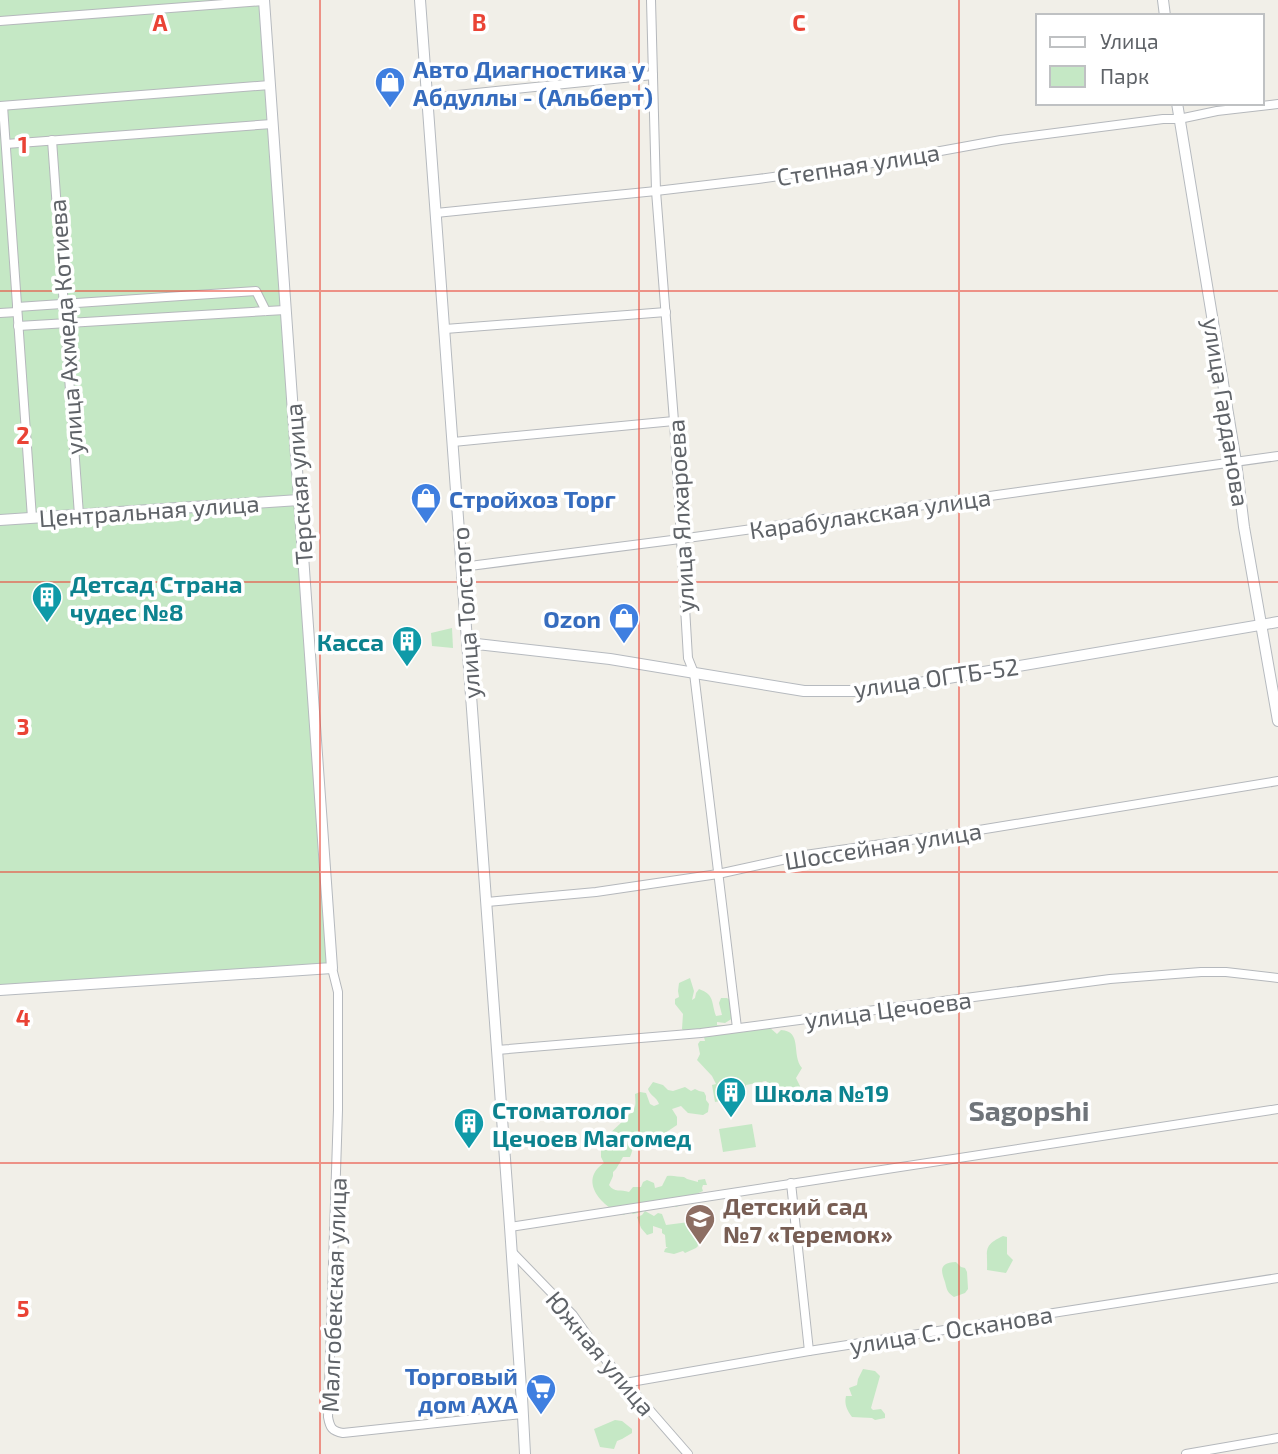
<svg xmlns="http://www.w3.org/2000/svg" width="1278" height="1454" font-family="'Exo 2',sans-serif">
<rect width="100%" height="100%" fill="#f1efe8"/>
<g fill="#c5e8c5">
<polygon points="0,0 264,0 332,968 0,990"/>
<polygon points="452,628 453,648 432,646 431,633"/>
<path d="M690 978 694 991 692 1000 695 998 696 993 699 989C715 995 711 1002 716 1016L722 1015 719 1003 721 998H727L730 1000 733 1018 725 1023 717 1022V1025L769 1027 777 1034 781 1030C803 1031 791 1055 802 1068L796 1078 802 1090 801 1094 797 1095 789 1089C774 1095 776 1091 766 1081L746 1085V1091L735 1093 736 1098 715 1102 712 1085 716 1084 712 1076 697 1060 700 1054 698 1044 700 1041H705L704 1037 685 1032 682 1029 683 1014 675 1004V999L679 997 678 991 679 983Z"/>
<path d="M653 1082 663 1085 668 1090 673 1091 685 1087 691 1091 695 1089 699 1091 704 1092 706 1096V1100L709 1104 708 1112 703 1115 688 1113 681 1106 672 1109 677 1117V1125L665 1133 646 1136 644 1132C631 1134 635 1147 630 1157H623L616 1169 613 1172V1176L609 1185C614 1193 621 1189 629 1192L633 1187H641L643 1182 647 1180 654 1183 655 1188 662 1186 667 1176C673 1175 678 1177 684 1177L687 1179 698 1182V1180L705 1179 707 1185H703L702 1188 703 1191 696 1194 694 1200 676 1207 673 1205 664 1208 648 1201 642 1212 633 1214 629 1211 624 1215C603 1208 577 1181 604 1163L601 1157V1141C609 1134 632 1114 635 1106 636 1105 635 1095 635 1094L640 1092 646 1093 650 1104 654 1106 659 1104C657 1097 650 1096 648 1089Z"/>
<polygon points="752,1124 756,1147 723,1152 719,1129"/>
<path d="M645 1211 654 1216 658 1213 662 1214 666 1225 689 1222 692 1224C693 1231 697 1238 698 1246L696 1248 685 1253 683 1251 674 1254 664 1252 665 1249 668 1247H666L665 1235 662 1233V1229L653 1226V1233L647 1235 641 1228 637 1217 642 1215Z"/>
<path d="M1003 1236 1007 1237V1254L1013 1260 1006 1273 987 1270C988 1250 982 1246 1003 1236Z"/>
<path d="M956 1262 961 1267 965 1268 967 1272 968 1289 965 1293 954 1297C947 1292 947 1290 945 1282 940 1269 940 1263 956 1262Z"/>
<path d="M863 1369 875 1371 880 1376 871 1408 873 1410 881 1409 885 1414V1418L875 1420 872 1418 852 1417C847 1410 844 1404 846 1396H852L849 1388 857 1385 858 1379Z"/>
<polygon points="615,1420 622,1421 632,1429 632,1433 622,1439 617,1441 614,1449 600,1447 594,1429"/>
</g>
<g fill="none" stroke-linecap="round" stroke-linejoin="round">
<g stroke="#b5b8bc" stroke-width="10">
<g id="street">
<polyline points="651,0 656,191 674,421 688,658 694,673 737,1028"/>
<polyline points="0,21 264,1"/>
<polyline points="428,98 653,75"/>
<polyline points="0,106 270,85"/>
<polyline points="3,106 32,518"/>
<polyline points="52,140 79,515"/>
<polyline points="6,144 272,124"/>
<polyline points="436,213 656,191 758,179 880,162 1001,140 1163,119 1179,119 1217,111 1278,104"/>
<polyline points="17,307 256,291 266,311"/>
<polyline points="0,313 17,312"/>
<polyline points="18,326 285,310"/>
<polyline points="445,329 666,312"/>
<polyline points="453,442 674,421"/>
<polyline points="462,567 680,539 1278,456"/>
<polyline points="487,902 596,892 718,874 805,855 973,831 1278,781"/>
<path d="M332 968 338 992V1110L328 1417C330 1428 332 1431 343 1433L522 1414"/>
<polyline points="497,1050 701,1033 1110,979 1201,972 1226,972 1278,978"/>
<polyline points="791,1183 809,1351"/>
<polyline points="510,1227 1278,1109"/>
<polyline points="513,1253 573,1315 599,1352 688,1454"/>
<polyline points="625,1383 809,1351 1278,1278"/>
<polyline points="1186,1454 1278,1438"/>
</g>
</g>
<g stroke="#b6babf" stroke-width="12">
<g id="secondary">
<polyline points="420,0 510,1227 522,1403"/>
<polyline points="1163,0 1165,16"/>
<polyline points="1177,103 1236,462 1244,527 1278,721"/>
<polyline points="0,520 299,500"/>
<polyline points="468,643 610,659 804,691 872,691 1278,622"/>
<polyline points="0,990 332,968 264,0"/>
<polyline points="522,1397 525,1454"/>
</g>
</g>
<use href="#street" stroke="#fff" stroke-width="8"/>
<use href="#secondary" stroke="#fff" stroke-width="10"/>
</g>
<path fill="none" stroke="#ea4335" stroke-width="2" stroke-opacity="0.55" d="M320 0V1454M639 0V1454M959 0V1454M0 291H1278M0 582H1278M0 872H1278M0 1163H1278"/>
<defs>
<g id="shop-pin" transform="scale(1.575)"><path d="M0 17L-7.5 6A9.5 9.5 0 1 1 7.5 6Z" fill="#3f7fe0" stroke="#fff"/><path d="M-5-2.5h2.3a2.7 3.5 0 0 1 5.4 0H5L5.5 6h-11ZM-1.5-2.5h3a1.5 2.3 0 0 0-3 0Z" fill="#fff"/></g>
<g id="building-pin" transform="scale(1.575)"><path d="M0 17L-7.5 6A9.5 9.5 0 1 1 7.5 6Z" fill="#0f9aa8" stroke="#fff"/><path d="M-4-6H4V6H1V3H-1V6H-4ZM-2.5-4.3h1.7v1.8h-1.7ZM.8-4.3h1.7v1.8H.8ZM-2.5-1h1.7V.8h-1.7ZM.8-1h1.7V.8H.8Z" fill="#fff"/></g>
<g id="school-pin" transform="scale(1.575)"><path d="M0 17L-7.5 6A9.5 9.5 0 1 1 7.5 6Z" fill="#8d6e63" stroke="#fff"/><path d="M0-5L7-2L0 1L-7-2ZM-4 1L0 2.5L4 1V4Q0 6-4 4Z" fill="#fff"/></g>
<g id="supermarket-pin" transform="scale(1.575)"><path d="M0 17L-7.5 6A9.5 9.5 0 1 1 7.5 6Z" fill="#3f7fe0" stroke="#fff"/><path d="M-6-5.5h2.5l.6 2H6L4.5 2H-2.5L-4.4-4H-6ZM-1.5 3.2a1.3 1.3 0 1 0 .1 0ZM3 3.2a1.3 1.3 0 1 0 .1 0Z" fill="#fff"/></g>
</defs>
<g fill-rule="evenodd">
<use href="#shop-pin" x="390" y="82"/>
<use href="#shop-pin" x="426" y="498"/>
<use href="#building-pin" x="47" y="597"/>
<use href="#shop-pin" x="624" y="618"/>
<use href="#building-pin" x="407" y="641"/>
<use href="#building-pin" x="731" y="1092"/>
<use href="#building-pin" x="469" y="1123"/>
<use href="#school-pin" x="700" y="1219"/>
<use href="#supermarket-pin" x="541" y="1389"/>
</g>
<g text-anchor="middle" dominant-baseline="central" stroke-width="7" stroke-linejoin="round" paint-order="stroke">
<g font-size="24" font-weight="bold" fill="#366cbe" stroke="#fff" text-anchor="start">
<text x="413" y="68">Авто Диагностика у<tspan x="413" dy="28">Абдуллы - (Альберт)</tspan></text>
<text x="449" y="498">Стройхоз Торг</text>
<text x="601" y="618" text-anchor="end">Ozon</text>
<text x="518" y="1375" text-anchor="end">Торговый<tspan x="518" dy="28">дом АХА</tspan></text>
</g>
<g font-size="24" fill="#5f6368" stroke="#fff">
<text transform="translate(858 164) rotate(-9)">Степная улица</text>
<text transform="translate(65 327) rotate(-94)">улица Ахмеда Котиева</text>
<text transform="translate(1227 412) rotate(81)">улица Гарданова</text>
<text transform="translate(298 484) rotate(-94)">Терская улица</text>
<text transform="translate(149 510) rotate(-4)">Центральная улица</text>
<text transform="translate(870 513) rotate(-8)">Карабулакская улица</text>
<text transform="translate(680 516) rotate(-93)">улица Ялхароева</text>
<text transform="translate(465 613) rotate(-94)">улица Толстого</text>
<text transform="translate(936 677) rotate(-8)">улица ОГТБ-52</text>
<text transform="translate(883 845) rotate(-9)">Шоссейная улица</text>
<text transform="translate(888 1009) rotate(-7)">улица Цечоева</text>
<text transform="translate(333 1295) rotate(-88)">Малгобекская улица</text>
<text transform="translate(951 1329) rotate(-9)">улица С. Осканова</text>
<text transform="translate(601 1353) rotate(50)">Южная улица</text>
</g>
<g font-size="24" font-weight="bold" fill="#0d838f" stroke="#fff" text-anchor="start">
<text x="70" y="583">Детсад Страна<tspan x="70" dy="28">чудес №8</tspan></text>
<text x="384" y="641" text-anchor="end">Касса</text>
<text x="754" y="1092">Школа №19</text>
<text x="492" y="1109">Стоматолог<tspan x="492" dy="28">Цечоев Магомед</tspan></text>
</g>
<g font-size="24" font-weight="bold" fill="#785e54" stroke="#fff" text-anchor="start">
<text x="723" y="1205">Детский сад<tspan x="723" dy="28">№7 «Теремок»</tspan></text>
</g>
<g font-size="28" font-weight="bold" fill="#70757a" stroke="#fff">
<text x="1029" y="1110">Sagopshi</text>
</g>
</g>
<g font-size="23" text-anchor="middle" font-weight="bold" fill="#ea4335" stroke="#fff" stroke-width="7" stroke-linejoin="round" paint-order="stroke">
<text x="160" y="31">A</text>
<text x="479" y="31">B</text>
<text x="799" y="31">C</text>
<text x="23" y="153">1</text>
<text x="23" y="444">2</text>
<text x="23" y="735">3</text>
<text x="23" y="1026">4</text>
<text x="23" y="1317">5</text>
</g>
<rect x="1036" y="14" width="228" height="91" fill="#ffffff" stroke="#bfc1c3" stroke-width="2"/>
<rect x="1050" y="37" width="35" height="10" fill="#ffffff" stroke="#bfc1c3" stroke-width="2"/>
<text x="1100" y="49" font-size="21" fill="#5f6368">Улица</text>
<rect x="1050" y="66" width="35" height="21" fill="#c5e8c5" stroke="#bfc1c3" stroke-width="2"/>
<text x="1100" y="84" font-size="21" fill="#5f6368">Парк</text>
</svg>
